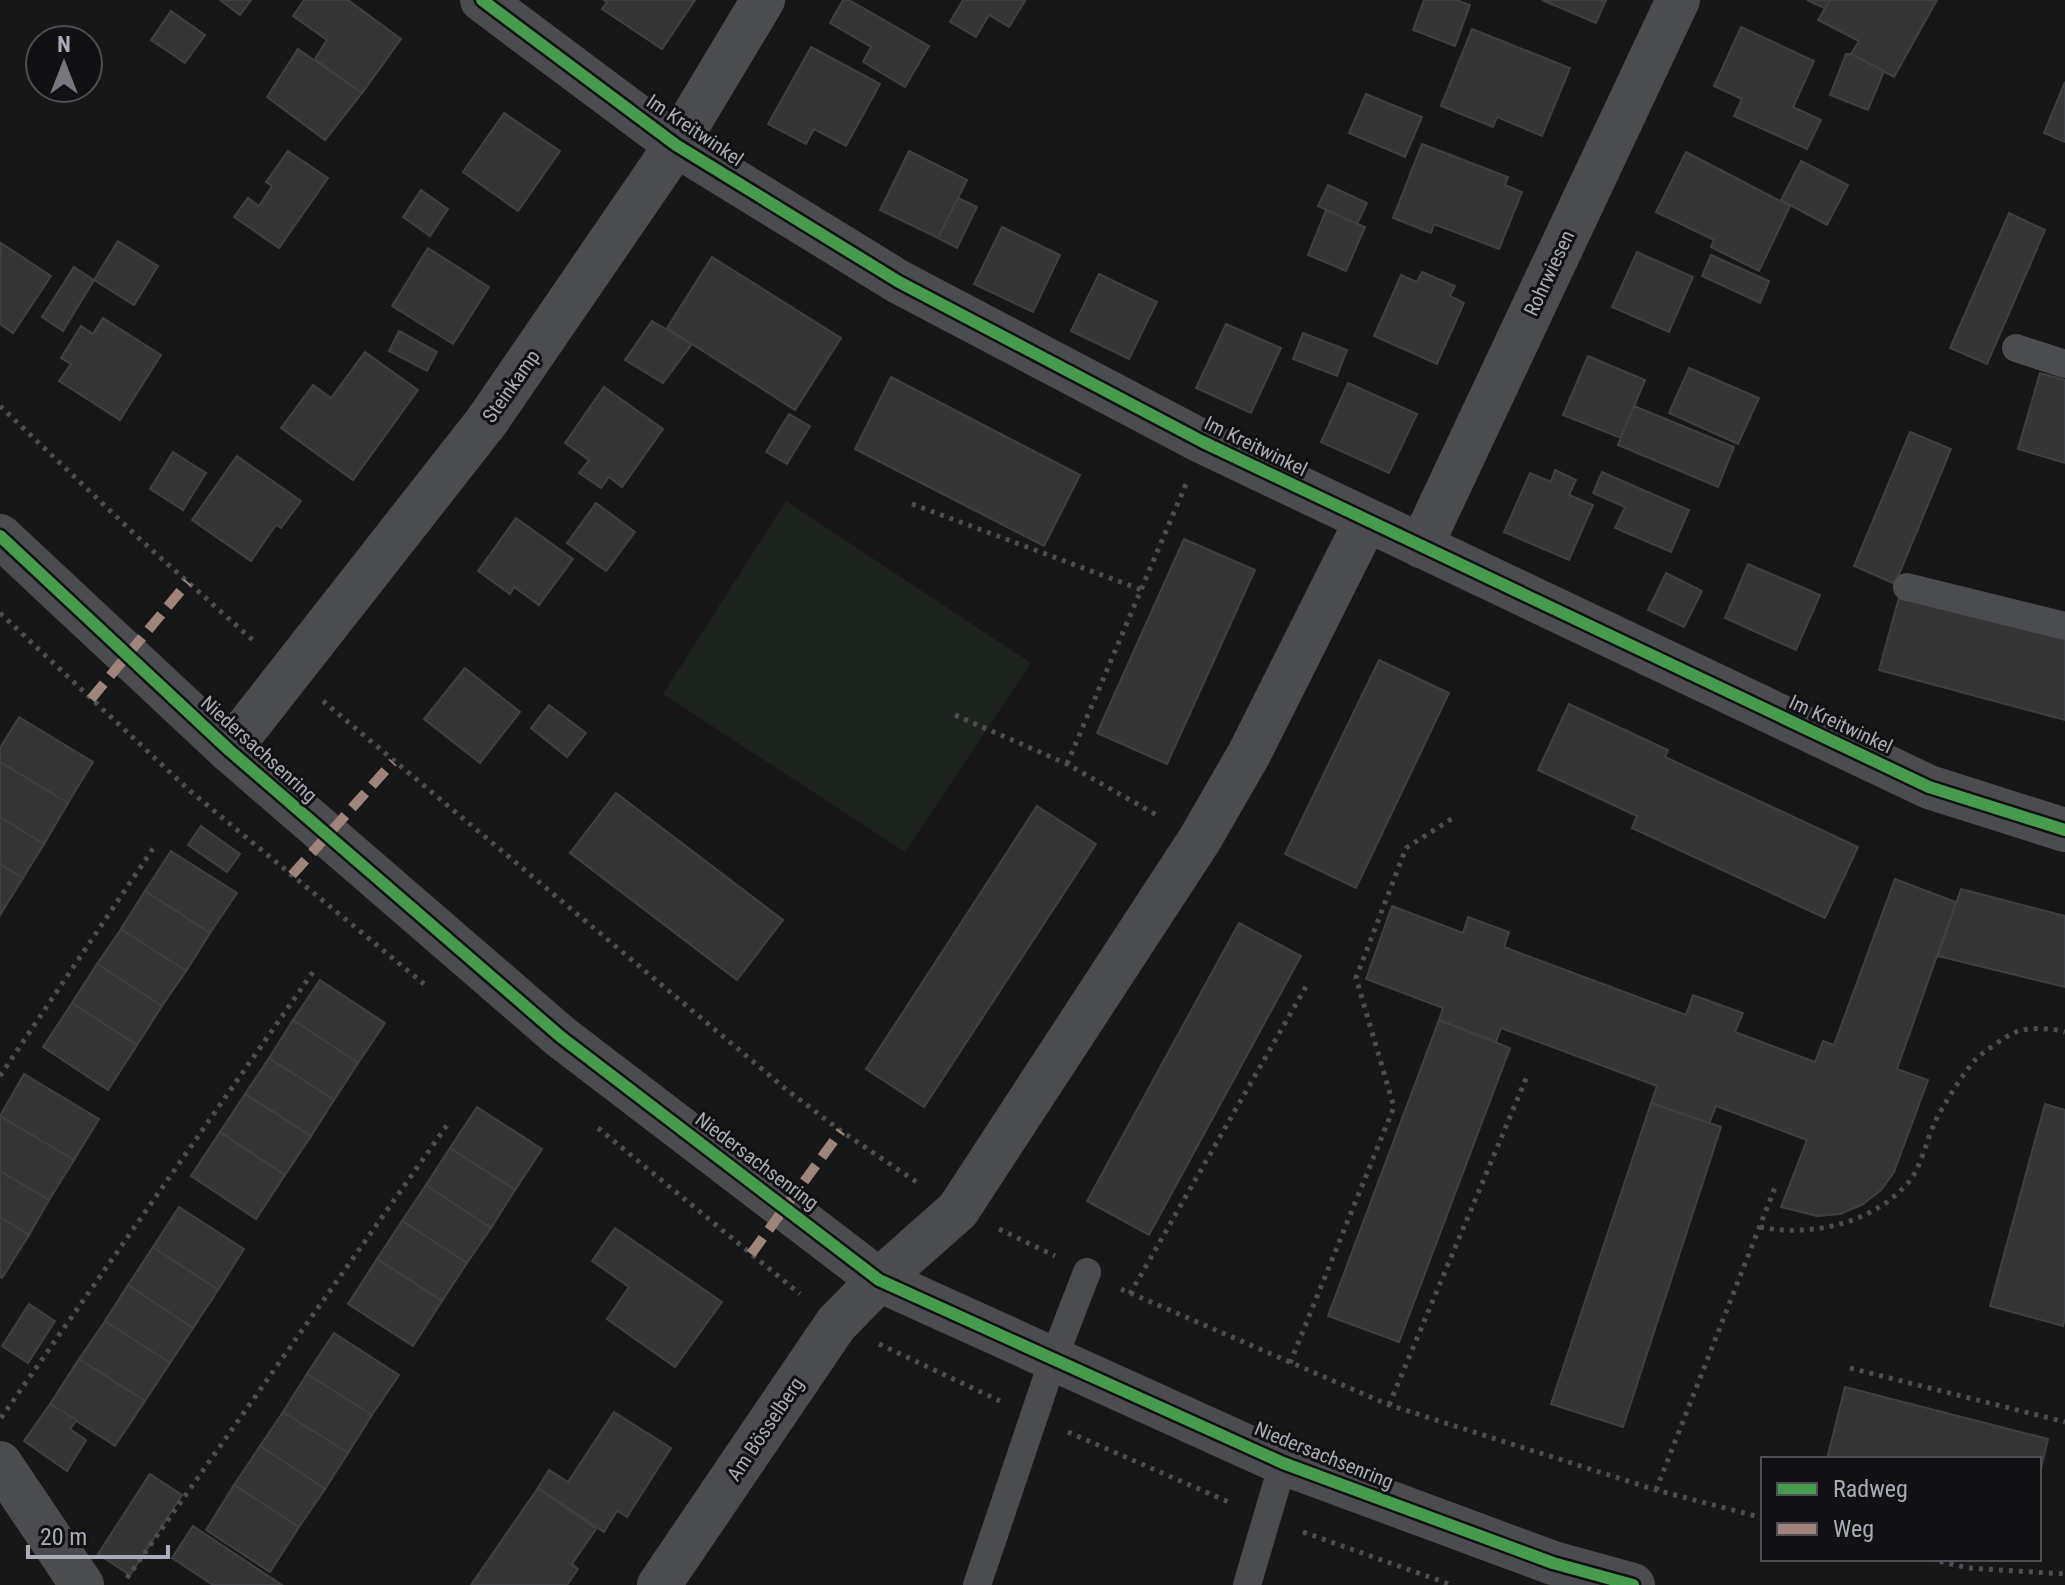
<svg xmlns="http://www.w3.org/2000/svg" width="2065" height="1585" font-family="'Roboto Condensed',sans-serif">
<rect width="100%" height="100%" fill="#171717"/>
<polygon fill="#1d241e" points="786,501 1031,663 905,852 663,694"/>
<g fill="#353536" stroke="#3f4043" stroke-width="2">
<polygon points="220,0 251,0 240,15"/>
<polygon points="304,0 348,0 401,39 362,93 315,59 327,40 293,16"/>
<polygon points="604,0 695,0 662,49 602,9 607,2"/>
<polygon points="843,0 849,0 929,46 905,87 863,62 871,47 830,23"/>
<polygon points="963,0 1024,0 1025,1 1009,27 989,15 976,37 950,22"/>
<polygon points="1424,0 1456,0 1470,5 1455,46 1413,30"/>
<polygon points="1542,0 1606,0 1596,23"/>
<polygon points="1807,0 1830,0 1826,9"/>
<polygon points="1830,0 1937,0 1894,77 1851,54 1859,41 1818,20"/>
<polygon points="171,11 205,35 185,63 151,40"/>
<polygon points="1741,27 1814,61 1793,107 1821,120 1807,149 1734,116 1742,99 1714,86"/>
<polygon points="1472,29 1570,68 1542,136 1497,117 1493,127 1441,106"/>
<polygon points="811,47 880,84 846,146 814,129 806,144 768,124"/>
<polygon points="298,49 362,93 325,140 267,97"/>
<polygon points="1846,54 1851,54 1884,71 1868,110 1830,95"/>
<polygon points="2065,82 2065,142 2044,133"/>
<polygon points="1366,94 1422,117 1405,157 1349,133"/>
<polygon points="504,113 560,151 518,211 463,172"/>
<polygon points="1422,144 1508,177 1505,185 1522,192 1499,249 1434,224 1431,233 1393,218"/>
<polygon points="288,151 328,178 279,248 234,217 248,198 259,206 272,186 266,182"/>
<polygon points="909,151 967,180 938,238 880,210"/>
<polygon points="1686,152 1790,206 1759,271 1711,247 1714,240 1656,212"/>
<polygon points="1801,161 1848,185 1827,225 1781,200"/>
<polygon points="1328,185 1367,203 1357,224 1318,206"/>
<polygon points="421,190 448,209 430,236 403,217"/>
<polygon points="958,198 977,207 957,248 938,238"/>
<polygon points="1326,210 1365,227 1346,271 1308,255"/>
<polygon points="2009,213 2045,230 1987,364 1950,348"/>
<polygon points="1002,227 1060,255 1033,312 974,284"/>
<polygon points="118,241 158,266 134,305 94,280"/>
<polygon points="1,243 51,276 13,333 0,324"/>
<polygon points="428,248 489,287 453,344 392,306"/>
<polygon points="1637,252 1693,277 1669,332 1612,307"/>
<polygon points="1711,255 1769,281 1760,303 1702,276"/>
<polygon points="712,257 841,338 795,410 667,328"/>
<polygon points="74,267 94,280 63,331 42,317"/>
<polygon points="1422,272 1455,286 1450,296 1464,303 1437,364 1374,336 1401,275 1417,282"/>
<polygon points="1099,274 1157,302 1129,359 1071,331"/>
<polygon points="103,318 161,355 120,420 59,381 71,364 61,358 81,326 93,334"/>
<polygon points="652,321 692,344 663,383 625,360"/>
<polygon points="1226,324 1281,348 1251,413 1196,388"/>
<polygon points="399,331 437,352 427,371 389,351"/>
<polygon points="1303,333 1347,350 1337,376 1293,359"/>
<polygon points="365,352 418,390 353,480 281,428 313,385 331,398"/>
<polygon points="1588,356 1645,380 1621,438 1563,415"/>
<polygon points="1689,368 1759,398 1738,444 1669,413"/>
<polygon points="2040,373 2065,380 2065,463 2018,449"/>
<polygon points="891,377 1080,475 1044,546 855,449"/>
<polygon points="1348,383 1417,414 1389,473 1321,442"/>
<polygon points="604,387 663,429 622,487 609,477 601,488 579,473 589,460 565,443"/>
<polygon points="1634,406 1734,447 1718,487 1618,445"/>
<polygon points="789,414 810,426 787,464 766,452"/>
<polygon points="1910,432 1951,449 1895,584 1854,566"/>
<polygon points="173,452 206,473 183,510 150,489"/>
<polygon points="237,456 301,501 281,528 276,525 251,561 192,520"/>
<polygon points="1555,470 1576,480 1569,495 1593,505 1569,560 1504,532 1530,473 1551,482"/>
<polygon points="1602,472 1689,510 1671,552 1615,528 1625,507 1593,493"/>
<polygon points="596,503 635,532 606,571 567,543"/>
<polygon points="516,518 573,559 539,605 514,587 510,594 478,571"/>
<polygon points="1184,539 1255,570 1167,764 1097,733"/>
<polygon points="1748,564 1820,595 1796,650 1725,618"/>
<polygon points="1666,573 1702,591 1684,627 1648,610"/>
<polygon points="1900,594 2065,638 2065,720 1879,670"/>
<polygon points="1379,660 1449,693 1356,888 1285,854"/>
<polygon points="465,668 520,712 480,763 424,719"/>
<polygon points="1569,704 1668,750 1665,757 1858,847 1825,918 1632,828 1637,816 1538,770"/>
<polygon points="549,705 586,733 567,757 531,728"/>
<polygon points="19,717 93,762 68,803 0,762 0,748"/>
<polygon points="0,762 68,803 44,844 0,817"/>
<polygon points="616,793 783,920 737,980 570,853"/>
<polygon points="1037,806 1096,844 924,1107 866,1069"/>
<polygon points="0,817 44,844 23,878 0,864"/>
<polygon points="201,826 240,854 227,872 188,845"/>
<polygon points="171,851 237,893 210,933 145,891"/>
<polygon points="0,864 23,878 0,915"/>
<polygon points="1895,879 1956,902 1897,1069 1928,1080 1894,1172 1881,1190 1862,1205 1840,1214 1817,1216 1781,1207 1807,1140 1716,1106 1709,1124 1651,1103 1657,1086 1501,1028 1496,1042 1439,1020 1443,1008 1366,979 1392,906 1463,933 1468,917 1509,932 1504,947 1686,1015 1693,995 1743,1013 1735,1032 1815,1062 1823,1041 1834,1045"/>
<polygon points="1961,889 2065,916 2065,987 1938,956"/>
<polygon points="145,891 210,933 186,971 121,929"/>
<polygon points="1239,923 1301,956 1149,1235 1087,1201"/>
<polygon points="121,929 186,971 162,1006 97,964"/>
<polygon points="97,964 162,1006 137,1045 72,1003"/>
<polygon points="320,980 385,1023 358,1063 293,1020"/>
<polygon points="72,1003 137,1045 108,1090 43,1047"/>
<polygon points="293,1020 358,1063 334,1100 269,1058"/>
<polygon points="1439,1020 1510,1048 1399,1342 1328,1316"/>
<polygon points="269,1058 334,1100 311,1136 245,1094"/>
<polygon points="24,1074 99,1119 74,1160 0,1116"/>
<polygon points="245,1094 311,1136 285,1175 220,1132"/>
<polygon points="1651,1103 1721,1127 1623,1427 1551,1404"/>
<polygon points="2045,1104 2065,1110 2065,1318 2063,1326 1990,1306"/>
<polygon points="477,1107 542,1149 515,1190 450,1148"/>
<polygon points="0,1116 74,1160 49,1200 0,1171"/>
<polygon points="220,1132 285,1175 256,1219 191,1176"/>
<polygon points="450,1148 515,1190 491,1228 426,1185"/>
<polygon points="0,1171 49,1200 29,1235 0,1217"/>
<polygon points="426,1185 491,1228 467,1263 402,1221"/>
<polygon points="179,1207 244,1249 218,1290 153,1247"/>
<polygon points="0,1217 29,1235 2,1278 0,1277"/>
<polygon points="402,1221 467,1263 442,1301 377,1259"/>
<polygon points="615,1228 722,1302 675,1367 607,1319 629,1287 592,1261"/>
<polygon points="153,1247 218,1290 193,1328 128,1285"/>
<polygon points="377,1259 442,1301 413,1346 348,1304"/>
<polygon points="128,1285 193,1328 170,1363 105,1321"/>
<polygon points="29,1304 55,1321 28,1363 2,1346"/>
<polygon points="105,1321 170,1363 145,1401 79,1359"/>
<polygon points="334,1333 399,1375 372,1415 307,1374"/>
<polygon points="79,1359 145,1401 115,1446 50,1404"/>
<polygon points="307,1374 372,1415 348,1453 283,1412"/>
<polygon points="1845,1387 2048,1439 2039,1477 2039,1459 1827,1459"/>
<polygon points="50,1404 77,1420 70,1429 86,1440 67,1471 24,1441"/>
<polygon points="283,1412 348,1453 325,1489 260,1446"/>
<polygon points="614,1412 671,1448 627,1517 617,1511 604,1532 538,1488 549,1470 568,1482"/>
<polygon points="260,1446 325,1489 299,1527 234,1485"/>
<polygon points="150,1474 182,1495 130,1575 98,1554"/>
<polygon points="234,1485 299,1527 270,1572 206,1530"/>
<polygon points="538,1488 596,1529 572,1564 578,1569 567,1585 471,1585"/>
<polygon points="193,1526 282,1585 213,1585 172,1558"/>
</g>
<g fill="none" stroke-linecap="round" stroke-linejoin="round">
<g stroke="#4d4e52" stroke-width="5" stroke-dasharray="4 6" stroke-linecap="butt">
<polyline points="0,406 144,543 255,642"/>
<polyline points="912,504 1142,590"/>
<polyline points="0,613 190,791 424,984"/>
<polyline points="323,701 787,1090 841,1131 921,1185"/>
<polyline points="955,715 1067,764 1160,817"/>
<polyline points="1067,764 1186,484"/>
<polyline points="0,1076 156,844"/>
<polyline points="598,1128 800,1294"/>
<path d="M1760 1227C1811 1237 1871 1224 1907 1184 1921 1169 1926 1141 1935 1122 1942 1107 1964 1072 1975 1060 1982 1053 2007 1035 2016 1032 2029 1027 2052 1028 2065 1032"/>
<polyline points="999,1229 1055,1256"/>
<polyline points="1121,1289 1389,1405 1656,1490 1763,1518"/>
<polyline points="1130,1294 1308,983"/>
<polyline points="879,1344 1000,1401"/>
<polyline points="1290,1363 1394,1107 1356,978 1406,848 1456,816"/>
<polyline points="1850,1368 2065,1422"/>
<polyline points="1389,1405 1528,1074"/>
<polyline points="1,1418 313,972"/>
<polyline points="1068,1432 1231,1503"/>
<polyline points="1656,1490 1776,1185"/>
<polyline points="1303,1532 1452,1585"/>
<polyline points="1930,1559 1968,1568 2065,1574"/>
<polyline points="127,1578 450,1121"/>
</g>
<g stroke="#4b4c50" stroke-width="28">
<polyline points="2016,348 2065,364"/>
<polyline points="1907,587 2065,626"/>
<polyline points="977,1585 1053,1360 1087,1272"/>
<polyline points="1247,1585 1283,1463"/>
</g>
<g stroke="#4b4c50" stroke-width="44">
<polyline points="482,0 676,145 899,282 1203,442 1929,787 2065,830"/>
<polyline points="0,536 229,750 561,1037 879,1280 1283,1463 1553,1563 1633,1585"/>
<polyline points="1421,546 1678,0"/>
<polyline points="229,750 487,421 676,145 763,0"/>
<polyline points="0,1463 82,1585"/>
<polyline points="659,1585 836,1324 879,1280 958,1210 1200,839 1249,754 1366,521"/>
</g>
<g stroke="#a18479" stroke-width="10" stroke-dasharray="20 10" stroke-linecap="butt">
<polyline points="91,699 188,582"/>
<polyline points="292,875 393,762"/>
<polyline points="751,1254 841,1131"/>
</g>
<g stroke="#111113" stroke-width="17">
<g id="cycleway">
<polyline points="482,0 676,145 899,282 1203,442 1929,787 2065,830"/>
<polyline points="0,536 229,750 561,1037 879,1280 1283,1463 1553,1563 1633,1585"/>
</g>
</g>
<use href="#cycleway" stroke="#469c4c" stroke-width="12"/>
</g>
<g text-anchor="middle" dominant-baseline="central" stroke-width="6" stroke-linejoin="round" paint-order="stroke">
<g font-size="20" fill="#a8adb8" stroke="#111113">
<text transform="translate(695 130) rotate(34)">Im Kreitwinkel</text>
<text transform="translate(1549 273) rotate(-65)">Rohrwiesen</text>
<text transform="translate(511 386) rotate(-55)">Steinkamp</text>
<text transform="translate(1256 446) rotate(26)">Im Kreitwinkel</text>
<text transform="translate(1841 724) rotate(25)">Im Kreitwinkel</text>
<text transform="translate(259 749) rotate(42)">Niedersachsenring</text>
<text transform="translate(757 1161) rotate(37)">Niedersachsenring</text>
<text transform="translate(765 1429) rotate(-56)">Am Bösselberg</text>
<text transform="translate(1324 1455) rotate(22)">Niedersachsenring</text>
</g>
</g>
<rect x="1761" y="1457" width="280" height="104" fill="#111113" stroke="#4d4f55" stroke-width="2"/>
<rect x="1777" y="1483" width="40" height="12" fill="#469c4c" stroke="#4d4f55" stroke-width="2"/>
<text x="1833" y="1497" font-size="24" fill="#a8adb8">Radweg</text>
<rect x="1777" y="1523" width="40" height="12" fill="#a18479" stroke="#4d4f55" stroke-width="2"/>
<text x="1833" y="1537" font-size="24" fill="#a8adb8">Weg</text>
<g transform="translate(64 64)"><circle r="38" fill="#111113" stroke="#4d4f55" stroke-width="2"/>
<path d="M0-6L14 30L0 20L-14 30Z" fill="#757880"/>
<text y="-12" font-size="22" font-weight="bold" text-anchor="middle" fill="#a8adb8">N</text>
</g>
<path d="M28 1545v12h140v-12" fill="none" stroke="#a8adb8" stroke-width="4"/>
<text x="40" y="1545" font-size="24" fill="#a8adb8" stroke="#111113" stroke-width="6" paint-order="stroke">20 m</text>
</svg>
